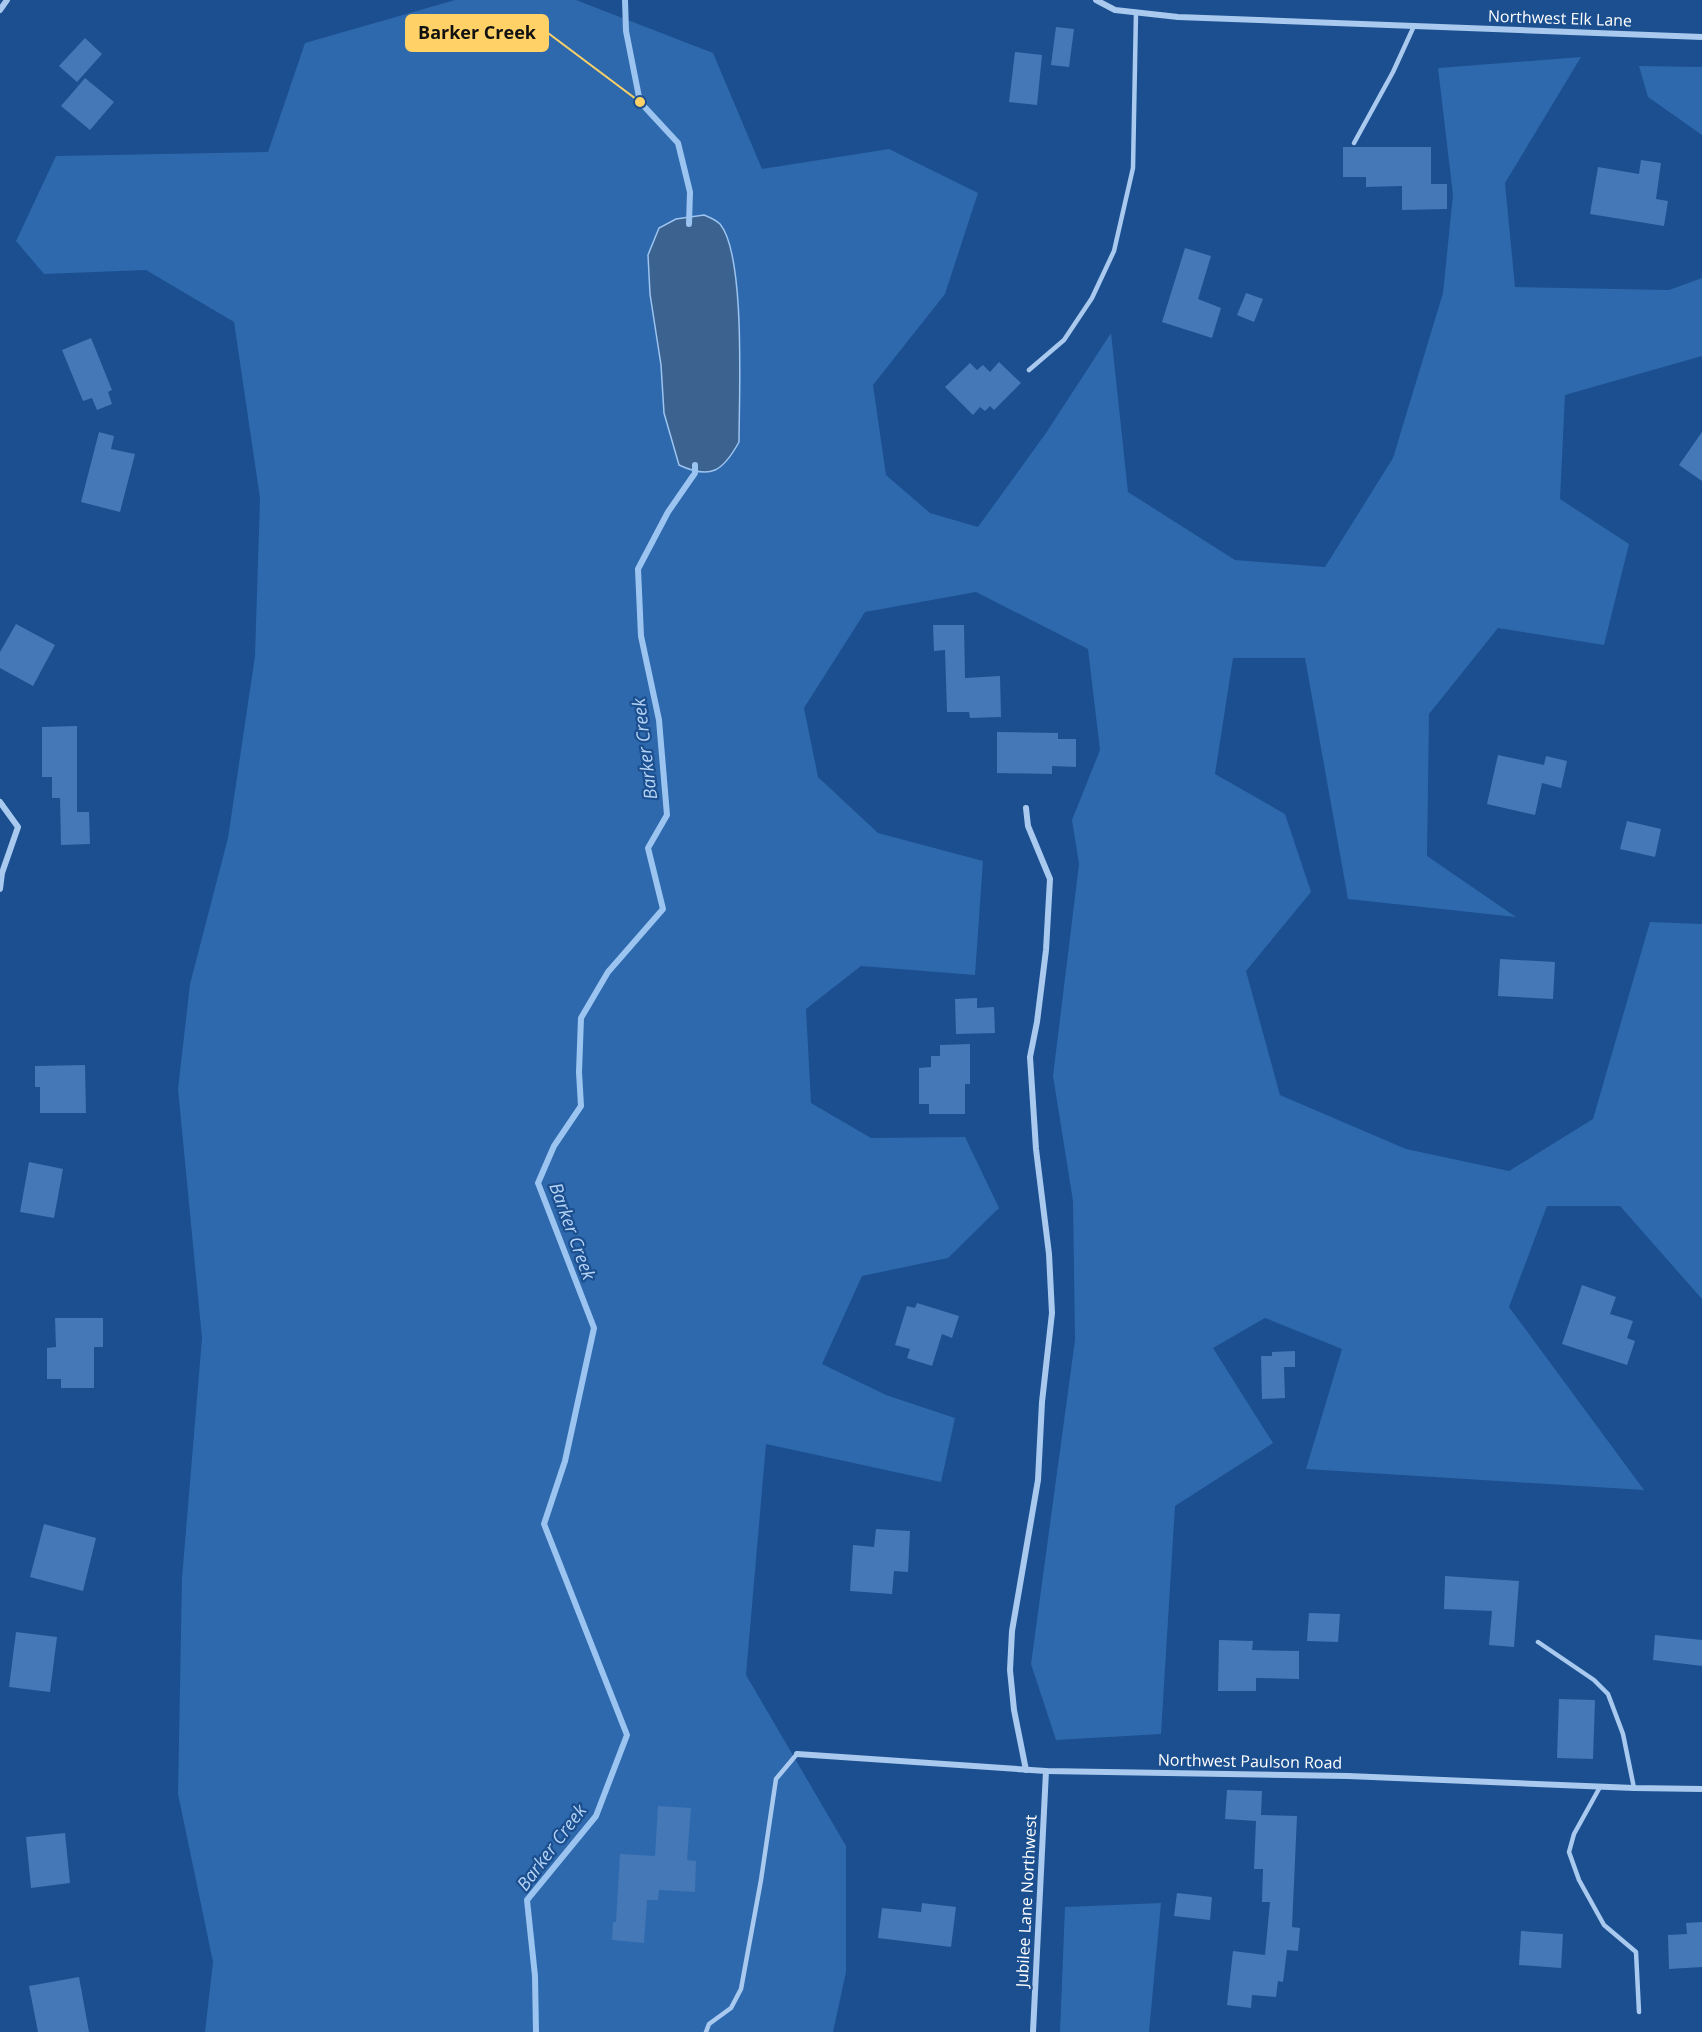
<svg xmlns="http://www.w3.org/2000/svg" width="1702" height="2032" font-family="'Open Sans',sans-serif">
<rect width="100%" height="100%" fill="#1b4f8f"/>
<g fill="#2e69ad" fill-rule="evenodd">
<path d="M455 0H576L713 53 762 169 889 149 978 193 945 294 873 385 886 475 930 513 978 527 1046 433 1111 333 1128 492 1235 560 1325 567 1393 458 1443 293 1453 195 1438 68 1581 57 1505 183 1515 287 1669 290 1702 278V356L1565 395 1560 499 1629 544 1604 645 1498 628 1429 714 1427 856 1516 917 1348 899 1305 658H1233L1215 774 1285 814 1311 892 1246 971 1280 1095 1406 1149 1509 1171 1593 1119 1650 922 1702 924V1299L1620 1206H1547L1509 1307 1644 1490 1306 1469 1342 1349 1265 1318 1213 1348 1273 1443 1175 1506 1161 1734 1056 1740 1031 1664 1075 1340 1073 1201 1053 1076 1079 864 1072 820 1100 750 1088 649 976 592 865 612 804 708 818 777 878 833 983 861 975 975 861 966 806 1009 811 1103 871 1138 965 1137 999 1208 948 1258 862 1276 822 1364 886 1395 955 1418 941 1482 766 1444 746 1675 846 1846V1972L833 2032H205L213 1962 178 1794 182 1578 202 1338 178 1089 190 984 228 838 255 656 260 498 234 322 146 270 44 274 16 241 56 156 268 152 305 43ZM719 224 728 240 739 306V442C723 471 711 480 679 465L675 449 650 294 648 255 659 228Z"/>
<polygon points="1639,66 1702,67 1702,135 1648,97"/>
<polygon points="1161,1903 1149,2032 1060,2032 1065,1907"/>
</g>
<path fill="#3c6290" stroke="#9cc4f0" stroke-width="1.5" d="M704 215C709 217 716 220 720 224 746 255 739 398 739 442 723 471 711 480 679 465L664 413 661 365 650 294 648 255 659 228 676 219Z"/>
<g fill="none" stroke-linecap="round" stroke-linejoin="round">
<g stroke="#9cc4f0" stroke-width="6">
<polyline points="625,0 626,31 640,102 678,143 690,192 689,224"/>
<polyline points="536,2032 535,1976 527,1900 596,1816 627,1735 544,1524 565,1461 594,1328 538,1183 554,1146 581,1106 579,1072 581,1018 608,972 663,909 648,848 667,815 659,720 641,636 638,569 668,512 695,473 695,465"/>
</g>
</g>
<g fill="#4478b7">
<polygon points="1056,27 1074,29 1069,67 1051,65"/>
<polygon points="85,38 102,54 77,82 59,66"/>
<polygon points="1015,52 1042,55 1037,105 1009,102"/>
<polygon points="85,78 114,102 90,130 61,106"/>
<polygon points="1343,147 1431,147 1431,184 1447,184 1447,209 1402,210 1402,186 1366,187 1366,177 1343,177"/>
<polygon points="1641,160 1661,163 1656,199 1668,201 1664,226 1590,214 1598,167 1639,174"/>
<polygon points="1185,248 1211,256 1198,299 1221,308 1212,338 1162,322"/>
<polygon points="1246,293 1263,299 1254,322 1237,315"/>
<polygon points="91,338 112,390 108,392 112,404 97,410 92,398 83,401 62,350"/>
<polygon points="999,362 1021,383 994,410 990,406 985,411 980,407 973,415 945,387 970,363 977,370 983,365 990,372"/>
<polygon points="99,432 114,436 111,449 135,454 120,512 81,502"/>
<polygon points="1702,432 1702,481 1679,465"/>
<polygon points="16,624 55,645 33,686 0,668 0,652"/>
<polygon points="933,625 964,625 965,678 1000,676 1001,717 970,718 969,712 947,712 945,650 934,651"/>
<polygon points="77,726 77,812 89,812 90,844 61,845 60,798 52,798 52,777 42,777 42,727"/>
<polygon points="997,732 1058,733 1058,739 1076,739 1076,767 1052,766 1052,774 997,773"/>
<polygon points="1498,755 1544,765 1546,756 1567,761 1561,788 1542,783 1535,815 1487,804"/>
<polygon points="1627,821 1661,829 1655,857 1620,849"/>
<polygon points="1500,959 1555,962 1553,999 1498,996"/>
<polygon points="977,998 977,1008 994,1007 995,1033 956,1034 955,999"/>
<polygon points="970,1044 970,1084 965,1084 965,1114 929,1114 929,1104 919,1104 919,1068 931,1067 931,1056 940,1056 940,1045"/>
<polygon points="85,1065 86,1113 40,1113 40,1087 35,1087 35,1066"/>
<polygon points="29,1162 63,1169 54,1218 20,1212"/>
<polygon points="1582,1285 1616,1297 1610,1314 1633,1321 1627,1338 1635,1341 1627,1365 1562,1344"/>
<polygon points="917,1303 959,1316 952,1338 942,1334 932,1366 907,1358 910,1349 895,1345 907,1306 915,1308"/>
<polygon points="55,1318 103,1318 103,1347 94,1347 94,1388 61,1388 61,1379 47,1379 47,1348 56,1347"/>
<polygon points="1295,1351 1295,1367 1284,1367 1285,1398 1262,1399 1261,1356 1272,1356 1272,1352"/>
<polygon points="44,1524 96,1538 83,1591 30,1577"/>
<polygon points="876,1529 910,1531 908,1572 894,1571 892,1594 850,1591 853,1545 874,1547"/>
<polygon points="1445,1576 1519,1581 1514,1647 1489,1645 1492,1611 1444,1609"/>
<polygon points="1309,1613 1340,1614 1338,1642 1307,1641"/>
<polygon points="16,1632 57,1637 50,1692 9,1687"/>
<polygon points="1655,1635 1702,1640 1702,1666 1653,1660"/>
<polygon points="1219,1640 1253,1641 1252,1650 1299,1651 1299,1679 1256,1678 1256,1691 1218,1691"/>
<polygon points="1559,1699 1595,1700 1593,1759 1557,1758"/>
<polygon points="1227,1790 1262,1791 1261,1815 1297,1816 1292,1927 1300,1928 1298,1951 1287,1950 1283,1982 1278,1981 1276,1997 1252,1995 1251,2008 1227,2005 1233,1951 1265,1955 1270,1902 1262,1902 1263,1869 1254,1869 1256,1821 1225,1819"/>
<polygon points="658,1806 691,1808 687,1860 696,1861 695,1892 659,1890 658,1900 647,1900 644,1943 612,1940 613,1922 616,1922 620,1854 655,1856"/>
<polygon points="65,1833 70,1883 31,1888 26,1837"/>
<polygon points="1177,1893 1212,1897 1210,1920 1174,1916"/>
<polygon points="922,1903 956,1907 951,1947 878,1938 882,1908 921,1912"/>
<polygon points="1702,1922 1702,1967 1669,1969 1668,1935 1687,1934 1686,1923"/>
<polygon points="1521,1931 1563,1934 1561,1968 1519,1965"/>
<polygon points="79,1977 89,2032 38,2032 29,1986"/>
</g>
<g fill="none" stroke-linecap="round" stroke-linejoin="round">
<g stroke="#a9c9ee" stroke-width="4.5">
<polyline points="1354,143 1393,72 1414,26"/>
<polyline points="1029,370 1064,340 1092,298 1114,251 1133,168 1136,12"/>
<polyline points="1538,1642 1594,1680 1608,1694 1623,1734 1634,1788"/>
<polyline points="1600,1787 1574,1834 1569,1852 1579,1880 1604,1925 1636,1952 1639,2012"/>
<polyline points="706,2032 709,2024 731,2008 741,1989 761,1880 776,1779 797,1754"/>
</g>
<g stroke="#a9c9ee" stroke-width="6">
<polyline points="1096,0 1115,10 1178,17 1702,37"/>
<polyline points="0,10 7,0"/>
<polyline points="0,802 18,827 2,873 0,889"/>
<polyline points="1026,808 1028,826 1050,879 1046,950 1037,1022 1030,1057 1036,1149 1049,1254 1052,1313 1042,1402 1038,1480 1012,1631 1010,1670 1014,1710 1026,1770"/>
<polyline points="797,1754 1046,1771 1348,1776 1634,1788 1702,1789"/>
<polyline points="1033,2032 1046,1771"/>
</g>
</g>
<g text-anchor="middle" dominant-baseline="central" stroke-width="4.5" stroke-linejoin="round" paint-order="stroke">
<g font-size="16" fill="#fff" stroke="#1b4f8f">
<text transform="translate(1560 18) rotate(2)">Northwest Elk Lane</text>
<text transform="translate(1250 1761) rotate(1)">Northwest Paulson Road</text>
<text transform="translate(1026 1901) rotate(-87)">Jubilee Lane Northwest</text>
</g>
<g font-size="18" font-style="italic" fill="#b5d3f5" stroke="#1b4f8f">
<text transform="translate(644 749) rotate(-97)">Barker Creek</text>
<text transform="translate(573 1231) rotate(70)">Barker Creek</text>
<text transform="translate(551 1847) rotate(-53)">Barker Creek</text>
</g>
</g>
<path fill="none" stroke="#ffd166" stroke-width="2" d="M640 102L548 33"/>
<circle fill="#ffd166" stroke="#1b4f8f" stroke-width="2" cx="640" cy="102" r="6"/>
<rect fill="#ffd166" stroke="#ffd166" stroke-width="2" x="406" y="15" width="142" height="36" rx="6"/>
<g font-size="18" text-anchor="middle" font-weight="bold" fill="#111">
<text x="477" y="39">Barker Creek</text>
</g>
</svg>
